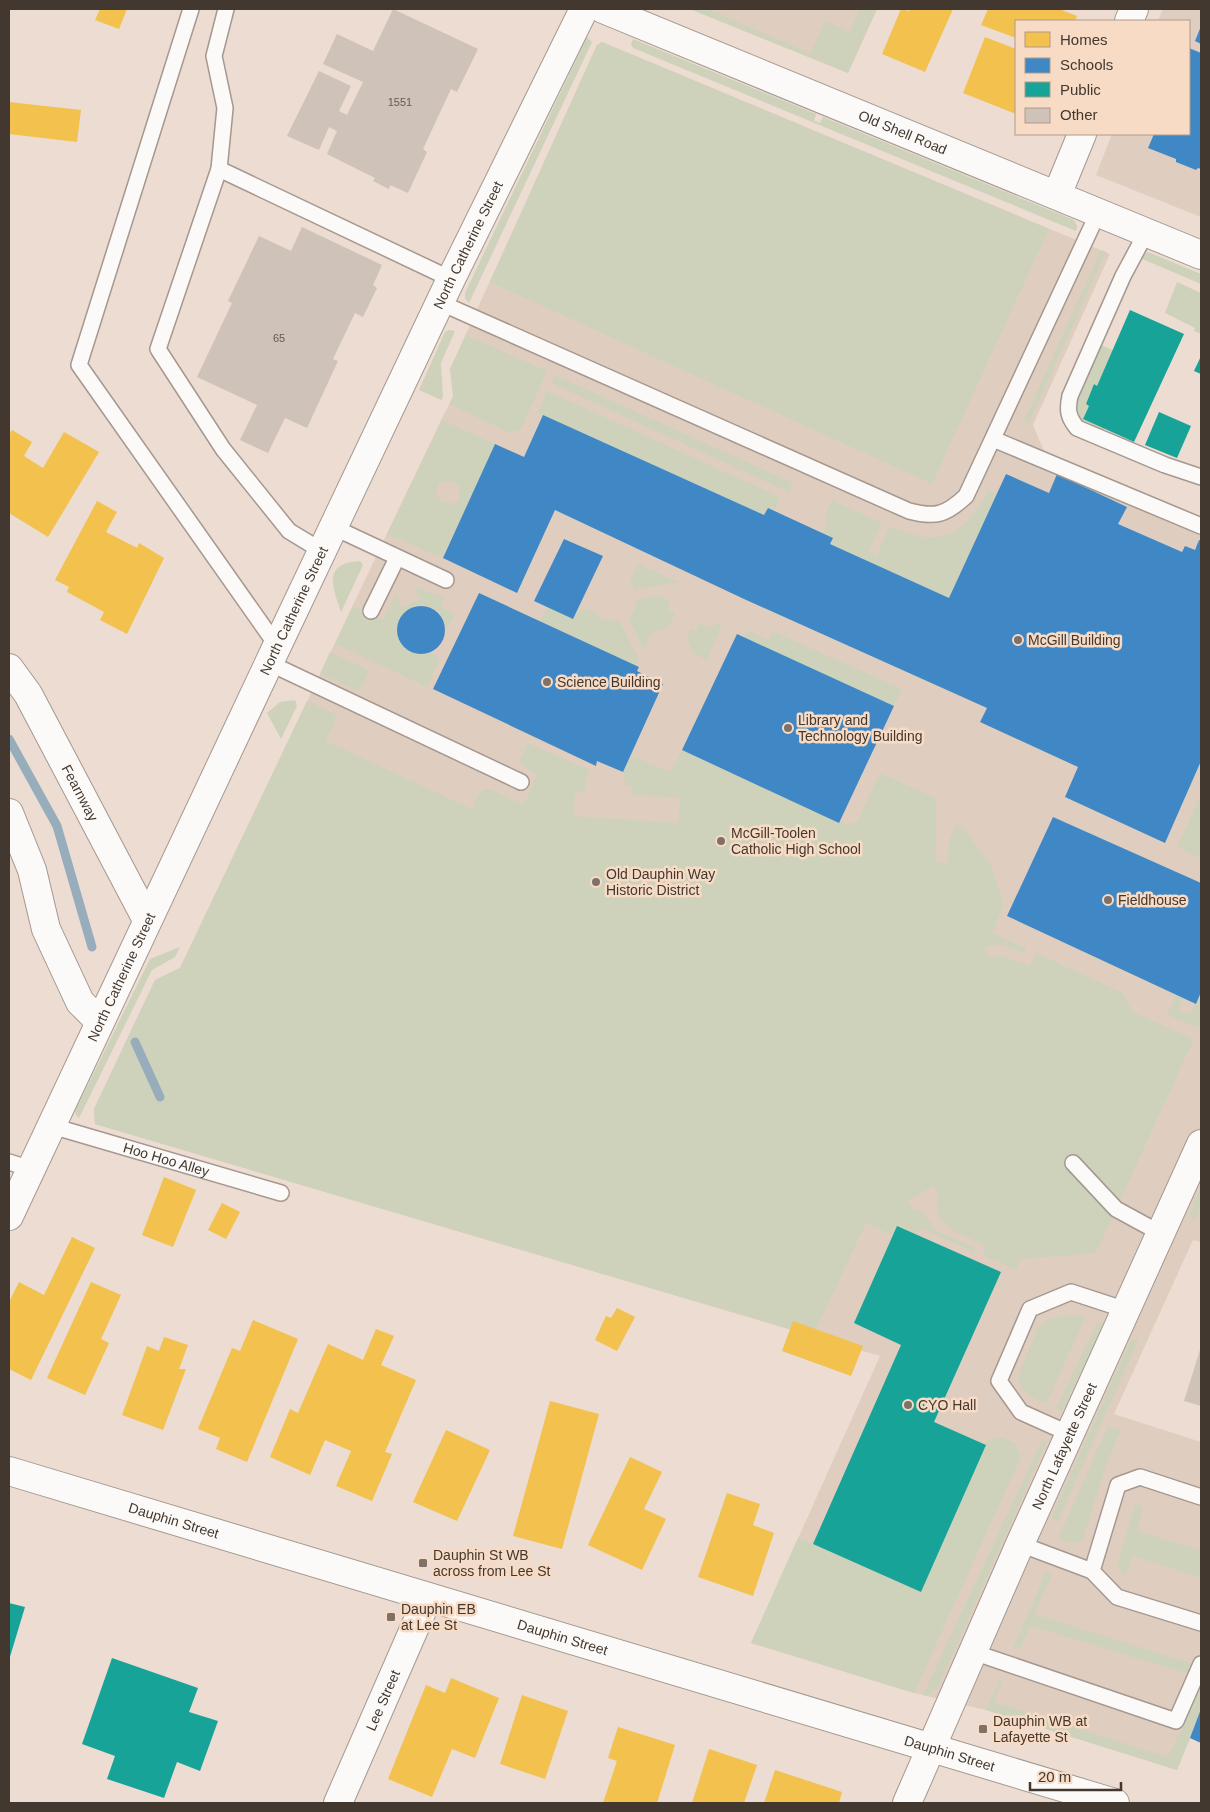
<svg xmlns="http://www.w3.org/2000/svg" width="1210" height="1812" font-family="Helvetica,sans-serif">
<rect width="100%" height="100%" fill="#ecdcd1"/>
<g fill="#dfcec0">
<polygon points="690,9 877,9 848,73"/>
<polygon points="1163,9 1201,9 1201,217 1096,175 1112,134 1189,134 1189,21 1158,21"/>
<polygon points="602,42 1110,254 1033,425 1044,451 1201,516 1201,1242 1193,1240 1114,1414 1201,1442 1201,1711 1177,1770 986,1710 914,1693 751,1643 880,1356 95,1124 94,1109 155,980 180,968 445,412 463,380 450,369 597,45"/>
</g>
<g fill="#ced2ba" fill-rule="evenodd">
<polygon points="690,9 708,9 810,53 825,21 850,32 860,9 877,9 848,73"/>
<polygon points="587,37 592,42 469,303 465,298 465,293"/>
<polygon points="633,39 816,114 814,121 820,123 823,117 1074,220 1077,226 1076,231 633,48 631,44"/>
<polygon points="602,42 1049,229 932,484 490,282 597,45"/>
<polygon points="1101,250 1106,252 1029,423 1024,421"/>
<polygon points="1148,252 1201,274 1201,284 1140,258"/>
<polygon points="1177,282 1201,293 1201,334 1194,331 1195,328 1165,313"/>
<polygon points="449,330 455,331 441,363 443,397 441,400 419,390 445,332"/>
<polygon points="466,335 547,371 521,429 510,433 449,404 453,396 450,369"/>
<path d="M1101 345 1113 350 1097 386 1094 384 1086 404 1089 406 1083 418 1104 428 1102 432C1094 428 1080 424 1077 414 1072 398 1094 361 1101 345Z"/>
<polygon points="555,375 793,483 789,492 551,383"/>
<polygon points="547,391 780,497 774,511 768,508 764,515 537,413"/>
<path d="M442 420 495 444 443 558 387 534ZM446 481 455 482 459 487V500L454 504 442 501 436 495 439 483Z"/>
<path d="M989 490 997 494 949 598 830 544 833 538 823 533 828 519 824 517 832 500 882 523 869 551 877 555 890 526C940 549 963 536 989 490Z"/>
<path d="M351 562 360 561 363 565 341 612C335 592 322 568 351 562Z"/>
<polygon points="639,564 678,582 635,590 630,581"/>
<polygon points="413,586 445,598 441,607 455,614 447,630 439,611 422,604 407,611 399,629 404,645 422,653 428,651 440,658 427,687 335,644 353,606 383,620 396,593 402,607 421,599"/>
<polygon points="658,595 670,601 667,609 675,613 668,628 650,634 644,650 628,618 634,611 637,600"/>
<polygon points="548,607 573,619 577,611 590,609 602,619 619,621 639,659 636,666 540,621"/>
<polygon points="715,622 722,625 707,660 693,654 687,638 691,629 696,631 699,623 712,628"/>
<polygon points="747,630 769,640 773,631 902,689 894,706 743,638"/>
<polygon points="330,652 370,671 360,689 356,690 320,674"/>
<polygon points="295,700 297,706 281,739 267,713 280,702"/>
<path d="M307 701 337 715 326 741 472 809C477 799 477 790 489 789L524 804 537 775 521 765 520 759 528 743 590 770 586 781 585 792 575 791 574 816 678 823 680 798 631 795 632 786 625 785 623 772 631 756 671 772 682 750 839 823 848 824 857 821 880 773 936 798V862L947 863 949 841 955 826H963L991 866 1004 905 992 933 1026 948 1024 954C1012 949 997 940 985 948L991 958 999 955 1030 966 1036 953 1123 993 1130 1007 1137 1014 1194 1039 1096 1253 1021 1259 1016 1270 984 1256V1246L981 1243C958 1233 929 1225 939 1194L933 1186 919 1195 908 1200 913 1210 917 1209 924 1213 935 1230 974 1247 976 1249 973 1252 921 1228 917 1235 897 1226 893 1235 866 1223 813 1336 95 1124 94 1109 155 980 180 968Z"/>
<polygon points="1199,798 1201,799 1201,858 1177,847"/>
<polygon points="180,947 175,957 152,970 79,1118 76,1115 75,1111 150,959"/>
<polygon points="1201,992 1201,1024 1199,1028 1167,1015 1176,995 1183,998 1178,1010 1190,1014"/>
<polygon points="1201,1187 1201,1205 1194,1222 1190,1213"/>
<path d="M1086 1316 1046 1404C1032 1398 1017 1391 1019 1374L1038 1327C1048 1315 1071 1314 1086 1316Z"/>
<polygon points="1098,1321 1104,1324 1062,1411 1056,1408"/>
<polygon points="1139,1339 1057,1523 1053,1519 1054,1511 1130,1342"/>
<path d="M1108 1426 1121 1430 1108 1460 1083 1539C1074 1547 1068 1542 1058 1539Z"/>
<polygon points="1001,1437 1017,1444 1016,1446 1021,1457 914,1693 751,1643 798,1538 921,1592 986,1445 983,1444 992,1438"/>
<polygon points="1042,1440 1047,1442 938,1687 927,1696 923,1695"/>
<polygon points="1139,1504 1143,1508 1137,1531 1201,1550 1201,1578 1133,1556 1125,1575 1118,1569 1117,1565 1135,1505"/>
<polygon points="1046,1572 1052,1574 1035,1614 1193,1664 1189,1674 1030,1626 1019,1650 1013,1648"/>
<polygon points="999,1680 1002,1681 994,1702 1168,1757 1201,1688 1201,1711 1177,1770 986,1710"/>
</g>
<g fill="#f2c14e">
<polygon points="100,9 127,9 119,29 95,20"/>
<polygon points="901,9 909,11 910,9 953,9 925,72 882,54"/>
<polygon points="988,9 1059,9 1077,16 1075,21 1016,21 1016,38 981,25"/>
<polygon points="985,37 1016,49 1016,114 963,93"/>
<polygon points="9,102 81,110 77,142 9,134"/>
<polygon points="12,430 32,442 24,456 43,468 64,432 99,452 48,537 9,513 9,435"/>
<polygon points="97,501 117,512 106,532 137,548 139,543 164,558 127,634 100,620 104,612 67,592 69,587 55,580"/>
<polygon points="164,1177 196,1190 173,1247 142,1235"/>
<polygon points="222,1203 240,1212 226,1239 208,1230"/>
<polygon points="72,1237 95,1248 31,1380 9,1369 9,1302 19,1282 44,1295"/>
<polygon points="91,1282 121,1295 101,1339 109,1343 85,1395 47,1378"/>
<polygon points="617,1308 635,1317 617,1351 595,1340 606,1316 611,1318"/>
<polygon points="253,1320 298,1339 247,1462 216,1449 220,1438 198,1429 232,1348 240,1351"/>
<polygon points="793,1321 863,1346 851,1376 782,1351"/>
<polygon points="376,1329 394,1336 381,1365 416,1380 385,1452 392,1454 372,1501 336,1486 351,1451 325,1440 310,1475 270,1457 290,1409 298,1413 328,1344 363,1360"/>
<polygon points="164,1337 188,1345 179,1369 186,1369 163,1430 122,1415 147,1346 159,1351"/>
<polygon points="550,1401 599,1414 562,1549 513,1536"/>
<polygon points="446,1430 490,1450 457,1521 413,1502"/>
<polygon points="630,1457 662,1472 644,1509 666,1519 642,1570 588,1545"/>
<polygon points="727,1493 760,1504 753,1525 774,1533 753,1596 698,1577"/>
<polygon points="451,1678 499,1698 475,1758 452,1749 432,1797 388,1779 426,1685 445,1693"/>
<polygon points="522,1695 568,1711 545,1779 500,1764"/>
<polygon points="618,1727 675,1745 657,1803 603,1803 617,1761 608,1758"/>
<polygon points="709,1749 757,1765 744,1803 692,1803"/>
<polygon points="775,1770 842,1792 839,1803 764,1803"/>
</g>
<g fill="#3f88c5">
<polygon points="1201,26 1201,44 1195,41"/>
<polygon points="1189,48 1201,53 1201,169 1198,168 1196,170 1176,162 1176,159 1148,148 1154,134 1189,134"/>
<polygon points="543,415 764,515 768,508 833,538 830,544 949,598 1006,474 1049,493 1057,474 1127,507 1118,524 1182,552 1185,546 1195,550 1199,540 1201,541 1201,761 1165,843 1065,797 1078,767 980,722 987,708 744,599 555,510 517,593 443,558 495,444 524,457"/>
<polygon points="564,539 603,556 573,619 534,601"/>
<polygon points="479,593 639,667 637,671 663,684 623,772 597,761 596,766 433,689"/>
<circle cx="421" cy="630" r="24"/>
<polygon points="737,634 894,706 839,823 682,750"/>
<polygon points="1053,817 1201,883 1201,992 1196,1004 1007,916"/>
<polygon points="1201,1709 1201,1743 1190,1738"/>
</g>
<g fill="#17a398">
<polygon points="1130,310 1184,334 1134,442 1083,419 1089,406 1086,404 1094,384 1097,386"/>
<polygon points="1201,356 1201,374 1194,371"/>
<polygon points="1159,412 1191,426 1177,458 1145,445"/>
<polygon points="897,1226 1001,1272 934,1422 986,1445 921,1592 813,1544 901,1345 854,1323"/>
<polygon points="9,1603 25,1607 9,1660"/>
<polygon points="112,1658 198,1688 189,1712 218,1721 200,1771 177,1762 164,1798 107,1779 115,1756 82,1744"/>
</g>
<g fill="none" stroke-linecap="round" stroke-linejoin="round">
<g stroke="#97adbc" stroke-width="9">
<polyline points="9,739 57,826 92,947"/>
<polyline points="135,1042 160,1097"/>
</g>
</g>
<g fill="#cec2b9">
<polygon points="393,9 478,49 457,92 451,89 423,149 427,152 408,193 390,185 389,189 373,181 375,178 327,154 337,131 329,127 319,150 287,136 319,71 351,86 339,111 347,115 363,82 323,64 337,34 373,51"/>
<polygon points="302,227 382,265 373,285 377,288 363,317 355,313 333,359 338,361 307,428 285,418 268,453 240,440 257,405 197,377 232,303 228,301 259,236 291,251"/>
<polygon points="1200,1350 1201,1350 1201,1406 1184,1401"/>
</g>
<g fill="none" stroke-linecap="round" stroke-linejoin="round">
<g stroke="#a49890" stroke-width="18">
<g id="service">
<polyline points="191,9 79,365 277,646"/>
<polyline points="226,9 214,56 225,108 219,169 158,349 223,449 289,531 322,551"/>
<polyline points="219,169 451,279"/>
<path d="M1146 233 1123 276 1070 396C1067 410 1068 417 1077 428L1165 465 1201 477"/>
<path d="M441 303 909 511C935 518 946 515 966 496L1098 213"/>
<polyline points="993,439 1201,526"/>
<polyline points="333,527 446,580"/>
<polyline points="371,611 397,558"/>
<polyline points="269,663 521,782"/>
<path id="s1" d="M52 1126 281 1193"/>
<polyline points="9,1162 31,1169"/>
<polyline points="1073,1163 1116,1209 1160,1233"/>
<polyline points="1070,1434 1021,1412 999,1381 1030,1309 1071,1292 1126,1310"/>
<polyline points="1020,1544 1092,1571 1117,1597 1201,1623"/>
<polyline points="1092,1571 1118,1485 1140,1477 1201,1497"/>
<polyline points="973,1652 1176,1721 1201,1664"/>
</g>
</g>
<g stroke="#a49890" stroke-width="30">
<g id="minor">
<polyline points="1129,21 1134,9"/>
<polyline points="1057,195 1082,134"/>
<path id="s2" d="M9 668 28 694 147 920"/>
<polyline points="9,813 32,870 46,929 80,1002 99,1021"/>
<path id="s3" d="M338 1803 428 1597"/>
</g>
</g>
<g stroke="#a49890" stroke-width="30">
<g id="tertiary">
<path id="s4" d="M603 9 1201 255"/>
<path id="s5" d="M9 1216 277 646 451 279 584 9"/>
<path id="s6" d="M907 1803 1020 1544 1201 1144"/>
</g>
</g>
<g stroke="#a49890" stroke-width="30">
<g id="secondary">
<path id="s7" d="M9 1471 1115 1803"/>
</g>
</g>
<use href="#service" stroke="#fcfaf8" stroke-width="15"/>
<use href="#minor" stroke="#fcfaf8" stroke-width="28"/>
<use href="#tertiary" stroke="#fcfaf8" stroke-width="28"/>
<use href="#secondary" stroke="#fcfaf8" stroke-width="28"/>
</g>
<g fill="#7e7168" stroke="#f8dbc5" stroke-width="2">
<circle cx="1018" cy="640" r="5"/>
<circle cx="547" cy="682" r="5"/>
<circle cx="788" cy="728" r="5"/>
<circle cx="721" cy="841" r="5"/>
<circle cx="596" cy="882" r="5"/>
<circle cx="1108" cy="900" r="5"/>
<circle cx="908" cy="1405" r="5"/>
<rect x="418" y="1558" width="10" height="10" rx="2.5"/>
<rect x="386" y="1612" width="10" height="10" rx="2.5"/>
<rect x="978" y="1724" width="10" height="10" rx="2.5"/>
</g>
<g text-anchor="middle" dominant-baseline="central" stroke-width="5" stroke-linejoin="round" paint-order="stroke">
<g font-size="11" fill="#665a52">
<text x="400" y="102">1551</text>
<text x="279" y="338">65</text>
</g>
<g font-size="14" fill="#43382f" stroke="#f8dbc5">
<text stroke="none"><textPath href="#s4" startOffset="324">Old Shell Road</textPath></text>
<text stroke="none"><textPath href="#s5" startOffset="1074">North Catherine Street</textPath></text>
<text stroke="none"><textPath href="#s5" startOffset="669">North Catherine Street</textPath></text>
<text stroke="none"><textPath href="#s2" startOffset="144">Fearnway</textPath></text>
<text stroke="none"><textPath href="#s5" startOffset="264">North Catherine Street</textPath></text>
<text stroke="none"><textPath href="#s1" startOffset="119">Hoo Hoo Alley</textPath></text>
<text stroke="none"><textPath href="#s6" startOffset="390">North Lafayette Street</textPath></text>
<text stroke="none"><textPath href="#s7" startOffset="172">Dauphin Street</textPath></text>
<text stroke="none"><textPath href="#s7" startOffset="578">Dauphin Street</textPath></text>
<text stroke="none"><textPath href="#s3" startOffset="112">Lee Street</textPath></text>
<text stroke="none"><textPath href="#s7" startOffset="982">Dauphin Street</textPath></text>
</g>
<g font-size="14" fill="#43382f" stroke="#f8dbc5" text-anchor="start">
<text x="1028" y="640">McGill Building</text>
<text x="557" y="682">Science Building</text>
<text x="798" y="720">Library and<tspan x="798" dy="16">Technology Building</tspan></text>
<text x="731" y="833">McGill-Toolen<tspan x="731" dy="16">Catholic High School</tspan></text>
<text x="606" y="874">Old Dauphin Way<tspan x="606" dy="16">Historic District</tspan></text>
<text x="1118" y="900">Fieldhouse</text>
<text x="918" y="1405">CYO Hall</text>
<text x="433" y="1555">Dauphin St WB<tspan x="433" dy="16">across from Lee St</tspan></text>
<text x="401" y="1609">Dauphin EB<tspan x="401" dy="16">at Lee St</tspan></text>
<text x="993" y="1721">Dauphin WB at<tspan x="993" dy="16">Lafayette St</tspan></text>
</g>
</g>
<rect width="1210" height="1812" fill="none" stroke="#43382f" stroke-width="20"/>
<rect x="1015" y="20" width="175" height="115" fill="#f8dbc5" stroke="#b09a89"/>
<rect x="1025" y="32" width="25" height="15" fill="#f2c14e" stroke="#b09a89"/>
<text x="1060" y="45" font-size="15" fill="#43382f">Homes</text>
<rect x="1025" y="58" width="25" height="15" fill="#3f88c5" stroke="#b09a89"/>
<text x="1060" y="70" font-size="15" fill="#43382f">Schools</text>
<rect x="1025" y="82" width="25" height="15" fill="#17a398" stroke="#b09a89"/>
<text x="1060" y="95" font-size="15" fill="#43382f">Public</text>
<rect x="1025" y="108" width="25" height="15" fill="#cec2b9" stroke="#b09a89"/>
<text x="1060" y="120" font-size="15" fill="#43382f">Other</text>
<path d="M1030 1782v8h91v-8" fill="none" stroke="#43382f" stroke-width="2.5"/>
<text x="1038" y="1782" font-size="15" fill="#43382f" stroke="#f8dbc5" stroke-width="4" paint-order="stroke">20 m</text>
</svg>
